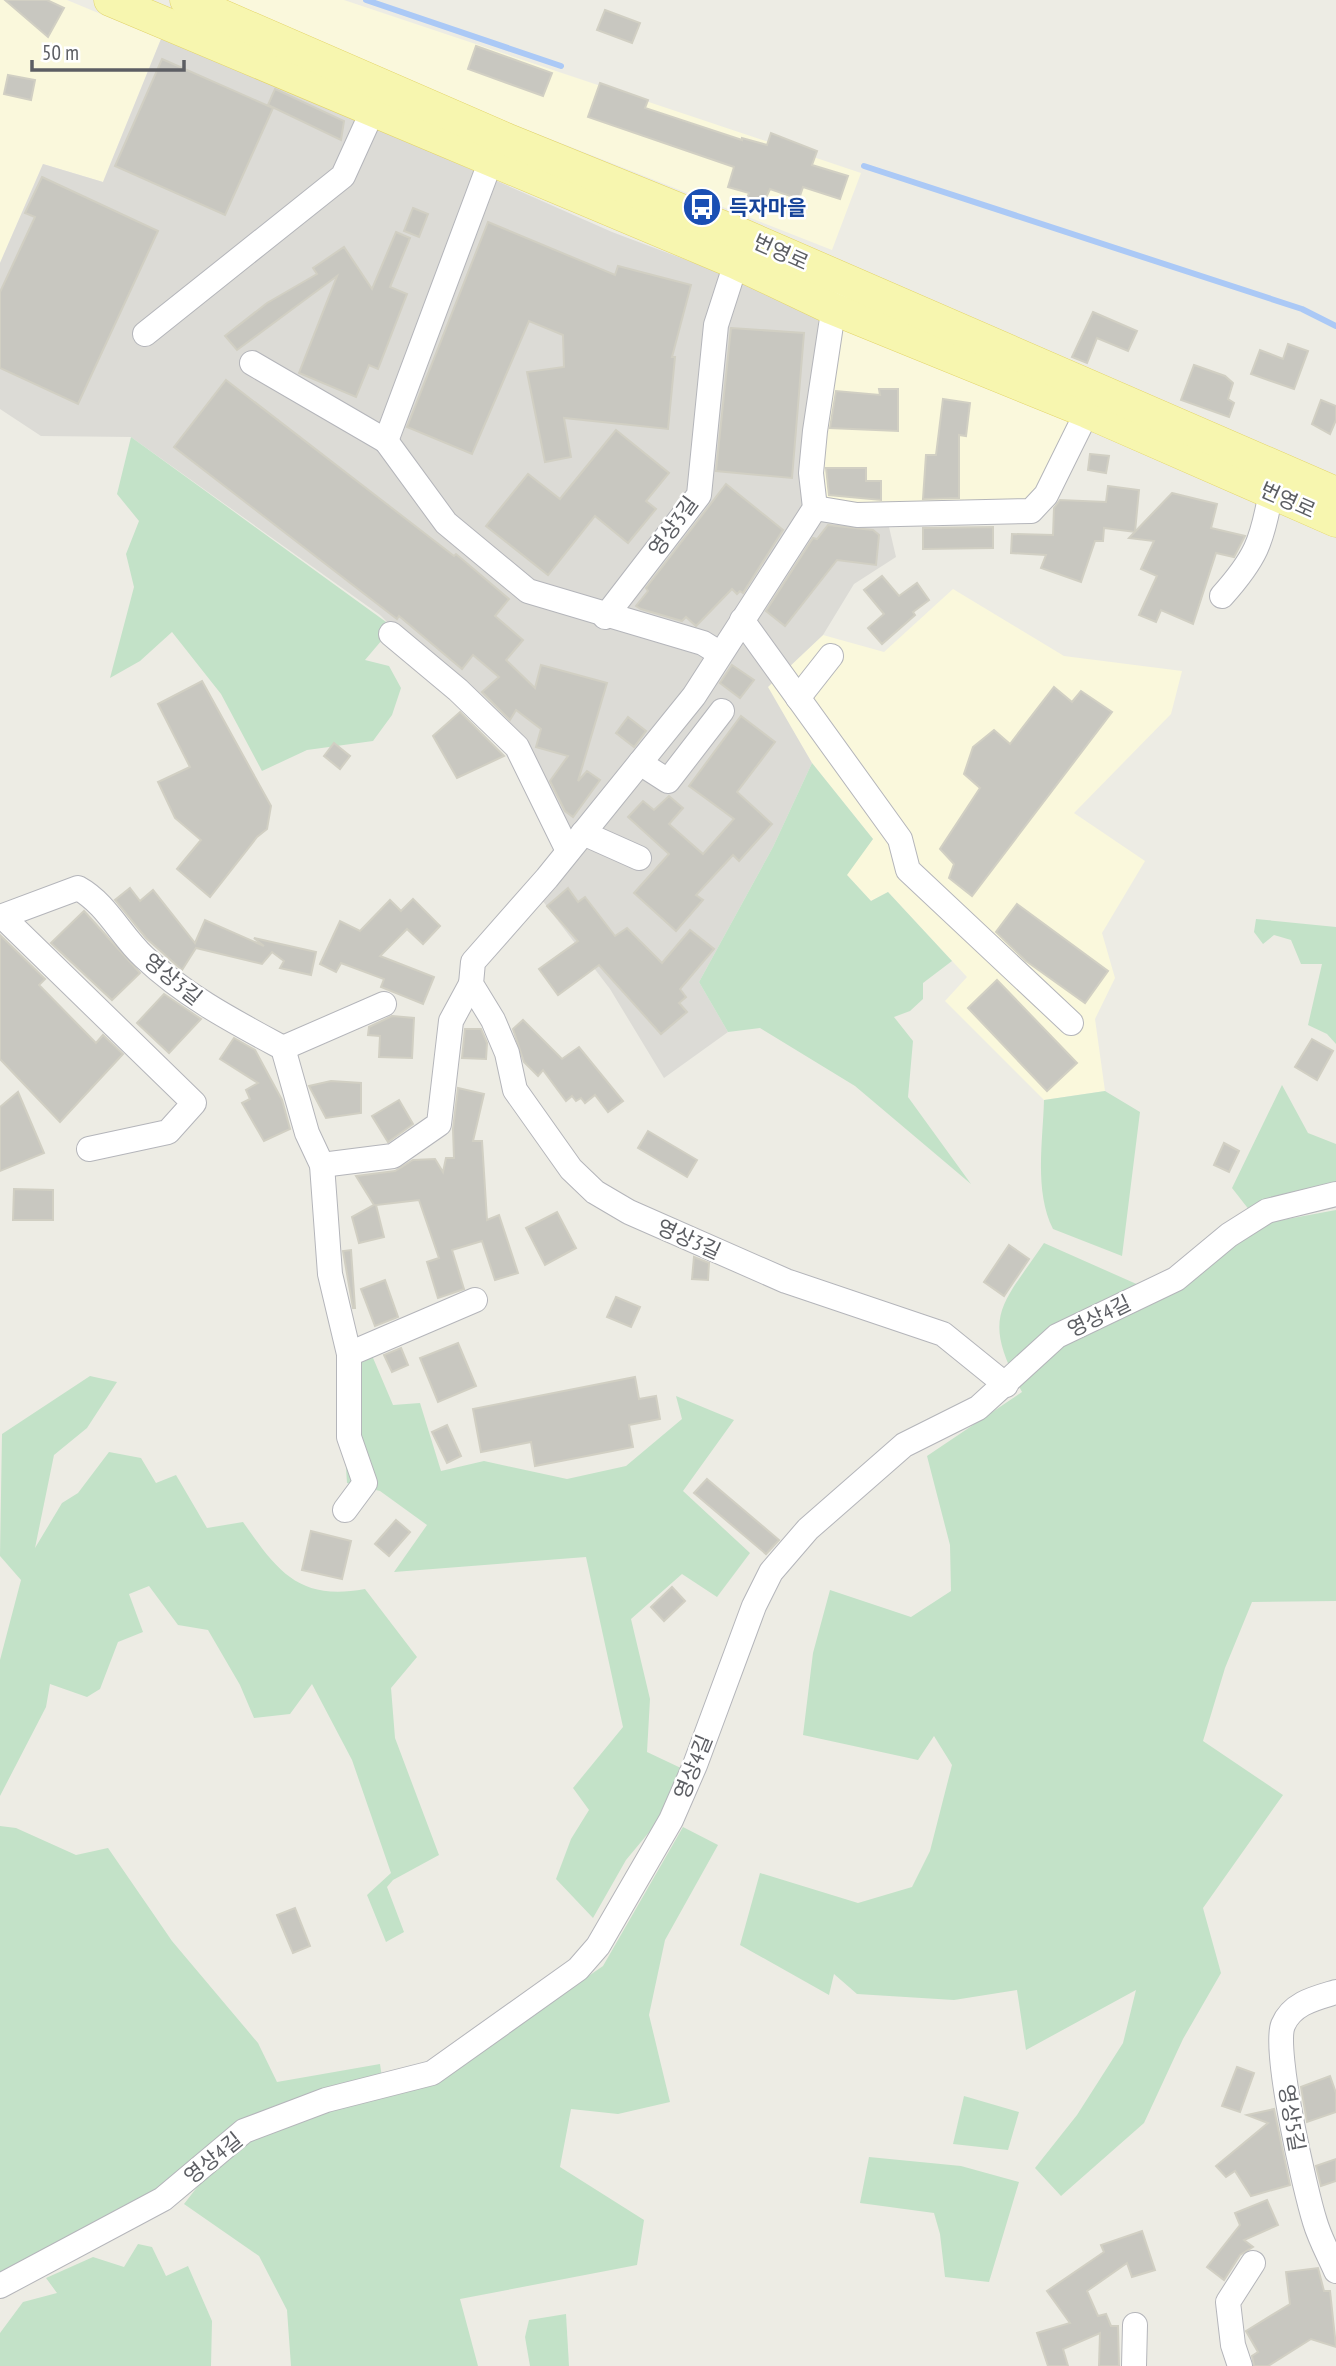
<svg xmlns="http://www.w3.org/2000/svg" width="1336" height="2366" font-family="'PT Sans Narrow','Noto Sans KR',sans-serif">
<rect width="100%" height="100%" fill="#edece4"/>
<g fill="#faf8dc">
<polygon points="0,0 67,0 161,39 103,182 43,164 0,263"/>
<polygon points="211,0 344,0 861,173 832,250 444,97"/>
<polygon points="819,310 1089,425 1029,520 889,527 805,505"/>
<polygon points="953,589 1064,656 1182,671 1171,714 1074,813 1145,861 1102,933 1115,978 1095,1019 1105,1091 1044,1100 945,1001 967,977 888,892 871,901 846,874 873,839 812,763 767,687 823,635 884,652"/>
</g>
<polygon fill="#dcdbd6" points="161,39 278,84 612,232 819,310 805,504 889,527 896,557 854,584 823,635 768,687 812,763 773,847 699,982 728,1032 664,1078 610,989 542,900 570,869 539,771 380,615 131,437 41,436 0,409 0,263 43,164 103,182"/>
<g fill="#c3e2c8">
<polygon points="131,437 393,627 365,660 389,666 401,688 392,715 373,741 307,750 262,771 221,694 172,632 140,661 110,678 134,587 126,554 139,521 117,494"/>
<polygon points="812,763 873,839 847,875 871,901 888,892 952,961 923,983 923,999 910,1011 894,1017 913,1041 908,1097 971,1184 855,1086 760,1028 728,1032 699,982 773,847"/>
<polygon points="1256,919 1336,927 1336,1044 1327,1034 1308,1025 1322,964 1301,964 1291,940 1274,935 1263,944 1254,932"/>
<polygon points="1282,1085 1308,1133 1336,1144 1336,1185 1250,1211 1232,1188"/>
<path d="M1105 1091 1140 1112 1122 1256 1053 1229C1034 1191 1043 1141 1044 1100Z"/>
<path d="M1336 1210V1601L1252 1602 1225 1668 1203 1741 1283 1795 1203 1908 1221 1973 1183 2039 1144 2123 1061 2196 1035 2168 1077 2115 1123 2043 1136 1990 1026 2050 1017 1990 954 2000 857 1994 834 1974 829 1995 740 1945 760 1873 858 1903 912 1887 930 1851 952 1765 934 1736 918 1760 803 1735 813 1653 830 1590 911 1617 951 1591 950 1545 927 1456 1022 1392C981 1316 1000 1308 1044 1243L1141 1286 1266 1223Z"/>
<polygon points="365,1339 393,1405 420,1403 441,1471 484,1461 567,1479 626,1466 682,1419 676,1396 734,1420 683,1491 750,1553 717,1597 682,1574 631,1619 650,1699 647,1752 683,1769 665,1813 626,1860 593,1918 556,1879 571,1839 589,1810 573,1788 623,1727 586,1557 394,1572 427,1525 380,1491 347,1483 339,1358"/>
<path d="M90 1376 117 1382 87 1428 54 1455 35 1548 62 1503 78 1493 109 1452 141 1458 156 1483 176 1475 207 1528 243 1522C278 1572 299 1601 365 1589L417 1657 391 1688 395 1738 439 1855 393 1880 387 1887 404 1932 386 1942 367 1895 391 1873 352 1760 312 1684 290 1714 254 1718 240 1685 208 1630 178 1625 149 1586 129 1594 143 1632 118 1642 100 1689 87 1697 50 1684 46 1707 0 1796V1660L21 1580 0 1556 2 1434Z"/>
<polygon points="0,1826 16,1828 76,1855 108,1848 172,1941 258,2043 277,2082 380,2064 384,2091 456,2068 603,1966 683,1827 718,1845 665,1940 649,2015 670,2102 618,2114 571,2109 560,2167 644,2220 637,2265 460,2299 478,2366 291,2366 287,2310 259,2256 184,2204 212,2168 0,2273"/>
<polygon points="964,2096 1019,2112 1008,2150 953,2144"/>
<polygon points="869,2157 961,2166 1019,2182 989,2282 945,2277 940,2234 934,2213 860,2203"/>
<polygon points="138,2244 152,2247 166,2276 188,2266 212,2321 211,2366 0,2366 0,2333 23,2302 57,2293 46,2278 93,2257 124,2267"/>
<polygon points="566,2314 569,2366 530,2366 525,2337 529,2320"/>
</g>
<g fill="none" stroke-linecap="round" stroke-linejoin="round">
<g stroke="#abc9f6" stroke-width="6">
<polyline points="366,0 561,66"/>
<polyline points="864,166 1302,309 1336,326"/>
</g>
</g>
<g fill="#c8c7c0" stroke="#d1cfc3" stroke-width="2">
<polygon points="5,0 47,0 64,8 48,37"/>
<polygon points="605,10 640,23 632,43 597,30"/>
<polygon points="476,46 552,73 543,96 468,69"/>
<polygon points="162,59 273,108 225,215 115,166"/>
<polygon points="8,75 35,80 31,100 4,94"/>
<polygon points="600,83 648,100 645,108 742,140 742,138 767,145 771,133 817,151 812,165 848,176 840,199 803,187 799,199 770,189 761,209 746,201 749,193 728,187 734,167 588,117"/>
<polygon points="275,89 344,121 341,140 268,105"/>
<polygon points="42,177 158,231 78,404 0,368 0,292 35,217 25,213"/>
<polygon points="413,208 428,214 419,237 404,231"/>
<polygon points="488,222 615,275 618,266 691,285 672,357 675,357 668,429 564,418 571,457 545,462 527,372 564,367 563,335 529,321 472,454 407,427"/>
<polygon points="396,232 410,238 390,287 407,294 378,369 369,365 356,397 299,373 337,276 237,350 225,336 267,303 317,274 313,268 344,247 372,289"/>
<polygon points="1093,312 1137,331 1128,351 1097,338 1087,363 1072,357"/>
<polygon points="731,328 804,333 792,478 716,471"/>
<polygon points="1288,344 1308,351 1294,389 1251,374 1260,350 1283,359"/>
<polygon points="1194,365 1225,376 1233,383 1228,399 1234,403 1229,417 1181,400"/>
<polygon points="226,380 454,556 456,554 509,599 495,616 523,640 506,660 535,688 541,665 607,683 578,781 587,771 600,780 573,817 565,811 550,781 568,756 536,747 541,729 516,710 510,720 482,692 499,677 473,655 462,669 399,616 397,619 174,447"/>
<polygon points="879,389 898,389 898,431 830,428 836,391 880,395"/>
<polygon points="943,399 970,403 966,436 959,435 959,498 923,499 926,455 936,455"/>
<polygon points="1321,400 1336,406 1336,420 1330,434 1312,424"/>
<polygon points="616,430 669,473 646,501 656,509 628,543 595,516 548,575 486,526 528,474 560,499"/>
<polygon points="1090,454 1109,456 1106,473 1088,470"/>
<polygon points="826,468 866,468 866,481 881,481 881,500 829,495"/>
<polygon points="726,484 783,530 743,593 740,591 737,594 732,589 696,626 686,617 682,621 641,609 636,606 648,591 646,588"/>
<polygon points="1108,486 1139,490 1135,532 1104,528 1103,541 1095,541 1081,582 1041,568 1046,555 1011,553 1012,534 1053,535 1054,508 1060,500 1106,502"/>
<polygon points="1172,493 1217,504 1211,528 1245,536 1234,557 1216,553 1193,624 1161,610 1156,622 1139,615 1157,576 1141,569 1154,541 1129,538"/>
<polygon points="828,525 873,530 879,535 876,565 837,560 785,626 766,611 813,538 817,539"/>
<polygon points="993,527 993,548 923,549 923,528"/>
<polygon points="882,576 899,596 917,583 929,600 913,612 915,615 882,644 868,628 884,614 864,590"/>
<polygon points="732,665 754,680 740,698 720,683"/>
<polygon points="202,681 271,806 267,829 257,837 210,897 177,869 201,840 175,818 158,782 190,767 158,704"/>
<polygon points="1054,687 1072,702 1081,691 1112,712 972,896 949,878 954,864 940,849 980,788 964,774 973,747 994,730 1010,744"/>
<polygon points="460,712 504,756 457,778 433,736"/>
<polygon points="741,716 775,742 737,792 772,824 739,861 733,855 696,895 703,900 676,931 634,893 669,854 628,817 643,801 654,810 669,796 683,808 669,824 703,854 734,819 689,786"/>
<polygon points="628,717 646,731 634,747 616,733"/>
<polygon points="334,743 350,756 340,769 324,756"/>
<polygon points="130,888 140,901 153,890 195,943 205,920 264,946 254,938 316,952 311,975 280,968 284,961 272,952 262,964 196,948 182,970 146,938 115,900"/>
<polygon points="568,888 578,902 585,897 615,936 627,928 662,963 690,930 714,949 680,989 686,997 679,1003 687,1012 661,1034 599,965 558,995 539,969 578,941 547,906"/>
<polygon points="413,899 440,926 423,944 407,929 380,956 434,977 423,1004 381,987 384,979 341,963 336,972 320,964 340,921 360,931 390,900 401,911"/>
<polygon points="1017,904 1108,971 1085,1003 1026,961 996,932"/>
<polygon points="84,911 140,973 112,1000 51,943"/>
<polygon points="0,935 45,979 39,985 96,1043 103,1035 123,1054 60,1122 0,1059"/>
<polygon points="997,980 1077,1063 1047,1091 968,1008"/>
<polygon points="164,994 201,1019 169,1053 137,1023"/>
<polygon points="392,1016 414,1018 412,1058 379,1057 380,1036 368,1035 369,1027"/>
<polygon points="523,1020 562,1059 579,1047 623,1101 608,1112 595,1095 585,1103 581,1098 576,1101 572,1096 566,1101 543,1070 538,1076 524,1062 513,1029"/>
<polygon points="465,1029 481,1029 487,1043 486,1059 462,1058"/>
<polygon points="234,1038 255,1050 282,1100 290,1129 264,1141 242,1103 250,1099 246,1090 258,1083 220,1059"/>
<polygon points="1312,1039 1333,1051 1317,1080 1295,1067"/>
<polygon points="331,1081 361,1083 361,1113 326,1118 309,1086"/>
<polygon points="458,1088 484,1094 473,1141 482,1141 487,1220 499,1215 518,1273 495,1280 482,1241 452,1250 464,1289 438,1298 427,1262 439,1258 419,1200 376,1205 384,1237 359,1243 352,1217 374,1205 356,1176 395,1171 413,1160 435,1159 443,1172 446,1158 454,1158 453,1129"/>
<polygon points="18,1092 44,1153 0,1171 0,1107"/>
<polygon points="399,1100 413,1124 388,1142 372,1116"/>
<polygon points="648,1131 697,1160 687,1177 638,1148"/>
<polygon points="1224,1143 1239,1151 1229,1172 1214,1165"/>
<polygon points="14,1189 53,1190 53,1220 13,1220"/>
<polygon points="557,1212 576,1248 545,1265 526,1228"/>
<polygon points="1009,1245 1029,1259 1004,1296 984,1282"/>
<polygon points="351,1250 355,1308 353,1308 343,1251"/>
<polygon points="694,1257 709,1263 708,1280 692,1279"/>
<polygon points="385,1280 398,1317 375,1326 361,1289"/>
<polygon points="616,1297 640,1307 631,1327 607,1317"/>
<polygon points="458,1343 476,1386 438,1402 420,1358"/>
<polygon points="401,1348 408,1365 392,1372 384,1355"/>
<polygon points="635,1377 639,1399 656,1396 660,1419 629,1425 633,1447 535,1466 531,1442 481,1452 473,1409"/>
<polygon points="447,1425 461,1456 447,1463 432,1432"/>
<polygon points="707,1479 779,1540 766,1554 694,1493"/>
<polygon points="396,1520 410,1532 389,1556 375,1544"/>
<polygon points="311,1531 351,1541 342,1579 302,1570"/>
<polygon points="672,1587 685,1601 664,1621 651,1607"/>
<polygon points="295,1908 310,1946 293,1953 277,1915"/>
<polygon points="1237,2067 1254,2073 1240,2112 1222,2106"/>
<polygon points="1330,2076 1336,2093 1336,2112 1307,2122 1301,2087"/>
<polygon points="1274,2109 1290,2185 1251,2196 1235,2171 1226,2177 1216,2166 1268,2123 1247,2115"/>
<polygon points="1336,2159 1336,2181 1321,2186 1316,2166"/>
<polygon points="1267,2200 1278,2225 1244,2240 1253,2247 1240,2255 1224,2280 1207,2267 1240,2225 1235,2213"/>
<polygon points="1142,2231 1155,2270 1132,2277 1127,2263 1087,2291 1098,2316 1106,2314 1111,2326 1118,2326 1119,2366 1099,2366 1100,2333 1063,2349 1068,2366 1048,2366 1037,2333 1070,2323 1047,2291 1104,2252 1101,2245"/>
<polygon points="1318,2268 1324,2291 1330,2291 1336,2347 1311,2339 1268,2366 1254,2366 1252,2356 1258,2352 1246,2331 1290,2304 1286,2272"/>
</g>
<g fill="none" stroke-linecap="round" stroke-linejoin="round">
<g stroke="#b4b5ba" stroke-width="26">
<g id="minor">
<polyline points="836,292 815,431 811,473 815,508 694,696 547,878 473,962 471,984 493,1020 507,1053 515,1090 571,1169 595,1192 629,1212 786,1281 943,1334 1006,1385"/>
<polyline points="145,334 343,176 373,110"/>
<polyline points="252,363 386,441 446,523 528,591 703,643 719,653"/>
<polyline points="386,441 491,160"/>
<polyline points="815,508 857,515 1031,511 1046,495 1087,412"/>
<path d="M1222 596C1256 558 1262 542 1271 492"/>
<polyline points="605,617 699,495 716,325 736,263"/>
<polyline points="742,620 900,839 908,870 1071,1023"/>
<polyline points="391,634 458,690 517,747 568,851"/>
<polyline points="798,698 831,656"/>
<polyline points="640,763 668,781 722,711"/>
<polyline points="583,833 639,858"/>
<path d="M0 917 78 888C107 904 120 935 144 957 185 996 233 1021 283 1048L307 1133 322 1165 330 1274 349 1354V1437L365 1483 345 1510"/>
<polyline points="3,917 194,1103 168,1132 89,1149"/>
<polyline points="283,1048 384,1004"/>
<polyline points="322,1165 393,1156 439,1124 451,1021 471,984"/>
<polyline points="349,1354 475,1300"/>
<path d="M1336 1992C1316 1998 1292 2003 1283 2025 1273 2050 1305 2190 1315 2222 1320 2239 1329 2255 1336 2271"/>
<polyline points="0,2286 163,2199 244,2131 326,2100 432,2073 578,1969 598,1946 671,1820 695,1765 754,1606 771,1572 808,1529 904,1445 978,1408 1057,1336 1176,1279 1229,1235 1267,1211 1336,1194"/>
<polyline points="1134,2366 1135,2325"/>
<polyline points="1240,2366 1233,2345 1228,2302 1253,2263"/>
</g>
</g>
<g stroke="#e3d467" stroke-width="33">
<g id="major">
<polyline points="110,0 736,263 831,308 1087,412 1336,521"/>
<polyline points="186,0 506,139 738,233 1336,493"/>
</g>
</g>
<use href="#minor" stroke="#fff" stroke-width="24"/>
<use href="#major" stroke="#f7f6af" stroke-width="32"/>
</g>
<defs>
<g id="bus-disc" transform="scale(2.0125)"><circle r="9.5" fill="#1a4fb4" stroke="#fff"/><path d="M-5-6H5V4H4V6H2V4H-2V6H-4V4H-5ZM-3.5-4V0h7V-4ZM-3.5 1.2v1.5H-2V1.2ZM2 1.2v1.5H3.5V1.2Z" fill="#fff"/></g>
</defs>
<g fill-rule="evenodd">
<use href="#bus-disc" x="702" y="207"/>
</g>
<g text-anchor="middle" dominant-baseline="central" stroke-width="5" stroke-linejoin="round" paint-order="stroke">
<g font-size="21" font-weight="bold" fill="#164399" stroke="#fff" text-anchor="start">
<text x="729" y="207">득자마을</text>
</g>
<g font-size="21" fill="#5c5e63" stroke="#fff">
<text transform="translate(781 252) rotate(24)">번영로</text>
<text transform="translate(1288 500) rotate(24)">번영로</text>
<text transform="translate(673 526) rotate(-54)">영상3길</text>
<text transform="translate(173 979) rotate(39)">영상3길</text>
<text transform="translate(689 1239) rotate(24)">영상3길</text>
<text transform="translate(1099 1316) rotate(-26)">영상4길</text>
<text transform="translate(693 1767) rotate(-68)">영상4길</text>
<text transform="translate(1292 2118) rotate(80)">영상5길</text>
<text transform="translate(213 2158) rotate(-39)">영상4길</text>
</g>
</g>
<path d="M32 60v10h152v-10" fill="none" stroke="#5c5e63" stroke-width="3.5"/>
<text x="42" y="60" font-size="21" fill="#5c5e63" stroke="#ffffff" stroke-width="5" paint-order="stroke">50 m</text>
</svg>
